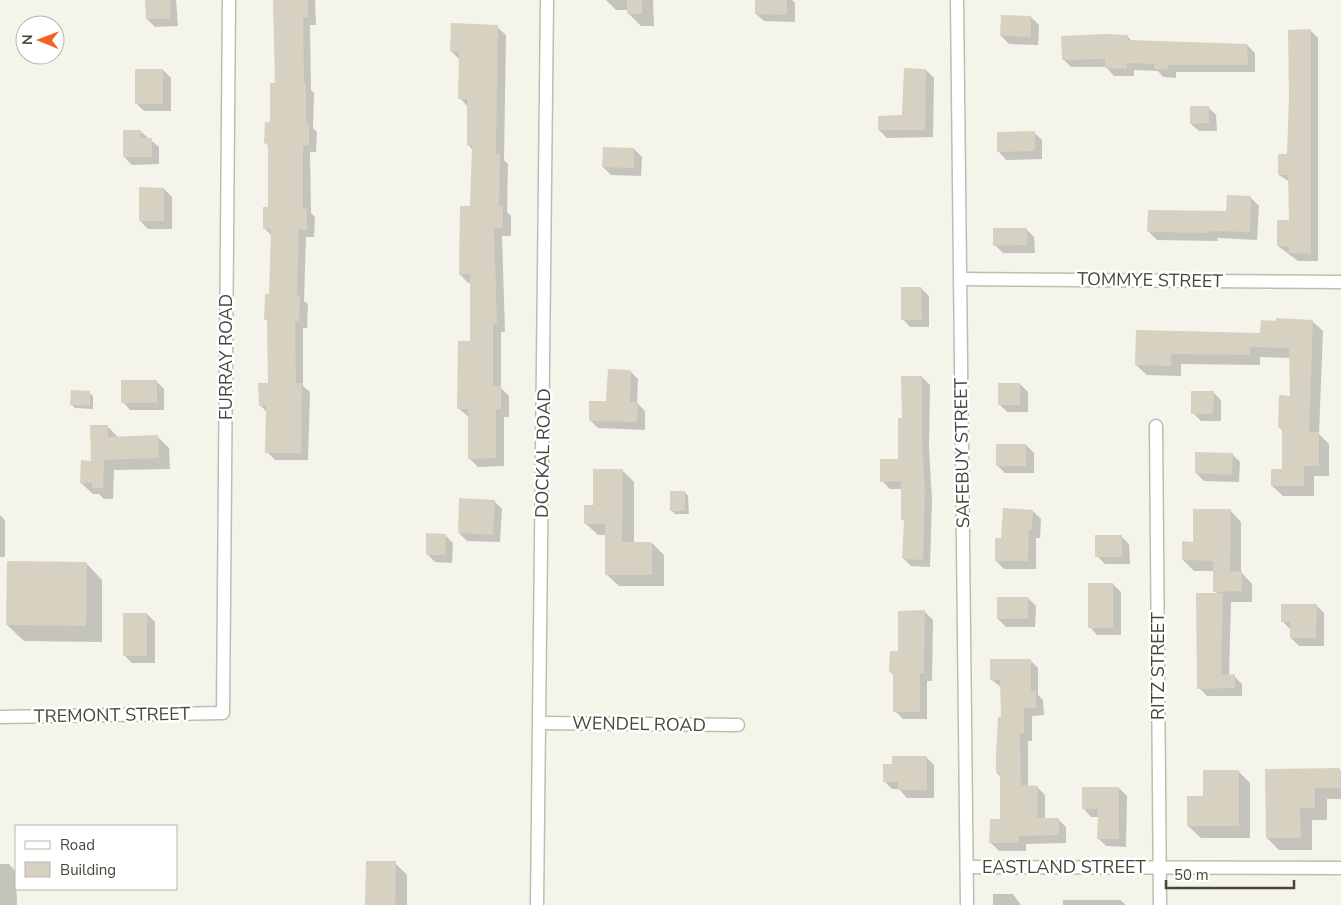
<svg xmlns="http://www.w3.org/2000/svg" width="1341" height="905" font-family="'Nunito Sans',sans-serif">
<rect width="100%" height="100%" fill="#f5f4eb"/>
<g fill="#0003">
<polygon points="147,0 176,0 178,26 155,27 147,19"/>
<polygon points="275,0 315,0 316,25 310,25 311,90 314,93 313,128 317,132 316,152 310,152 311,213 315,217 314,237 306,237 304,301 308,304 307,328 303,328 303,386 310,392 308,460 275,460 267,452 267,412 260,405 269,385 269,322 265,319 270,296 272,236 265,229 269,208 269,147 266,143 276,84"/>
<polygon points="606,0 653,0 654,26 641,26 629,14 629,10 616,10"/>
<polygon points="756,0 792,0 795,3 795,22 764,21 756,14"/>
<polygon points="1031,17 1039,25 1038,45 1009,44 1001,36"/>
<polygon points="497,27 506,35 504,160 508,164 507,212 511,216 511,236 502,236 505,332 501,332 501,388 509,396 509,417 504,417 504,466 478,467 469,458 469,417 459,409 471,342 471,283 468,283 460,274 472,207 473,150 468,145 468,107 460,98 460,60 451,51"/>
<polygon points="1310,30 1318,38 1318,261 1298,261 1278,246 1290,222 1290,182 1279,175 1288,156"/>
<polygon points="1128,37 1133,42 1247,45 1255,53 1255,72 1176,72 1176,78 1163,77 1158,71 1134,70 1134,76 1114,76 1106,67 1071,67 1063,59"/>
<polygon points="163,70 171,78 171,111 144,111 136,103"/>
<polygon points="926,70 934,78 933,137 887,138 879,130 903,117"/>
<polygon points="1208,107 1216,115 1217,131 1199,131 1191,124"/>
<polygon points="140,131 159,147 159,164 132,165 124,157"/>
<polygon points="1034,132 1042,140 1042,159 1006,160 999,152"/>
<polygon points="634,149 642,157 641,176 611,175 603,167"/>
<polygon points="164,189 172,197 172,229 148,229 140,221"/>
<polygon points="1251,198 1259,206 1257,240 1217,238 1218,241 1157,240 1149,232 1227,212"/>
<polygon points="1026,229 1034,237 1035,253 1003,253 995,245"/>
<polygon points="921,288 929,296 929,327 910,327 903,319"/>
<polygon points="1312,321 1323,331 1319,434 1329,444 1329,476 1314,476 1314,496 1283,496 1272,486 1284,470 1283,431 1279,427 1291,397 1291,358 1260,357 1260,365 1181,364 1181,376 1147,375 1136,365 1137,331 1261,334"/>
<polygon points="630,371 638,379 637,403 645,411 645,430 598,428 590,420 607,402"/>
<polygon points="922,377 930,385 929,448 932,499 930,567 911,566 903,558 905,521 903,519 902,489 890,489 882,481 899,460"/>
<polygon points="156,381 164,389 164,410 130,410 123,402"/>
<polygon points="1020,384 1028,392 1028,412 1007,412 999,404"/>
<polygon points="89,392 93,396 93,409 75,408 72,405"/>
<polygon points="1213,392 1221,400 1221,421 1201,421 1193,413"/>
<polygon points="107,426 119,438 158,437 169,448 170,469 114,470 113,499 104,499 99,494 93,494 81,483"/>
<polygon points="1026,445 1034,453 1034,473 1005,473 997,465"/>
<polygon points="1232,454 1240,462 1239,482 1204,481 1196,473"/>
<polygon points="622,470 634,482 634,543 652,543 664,555 664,586 619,586 606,574 606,535 598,535 585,523 594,506"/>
<polygon points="685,492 688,496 689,514 675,514 671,510"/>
<polygon points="494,501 502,509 500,542 467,541 459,533"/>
<polygon points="1230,510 1241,522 1241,572 1252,584 1252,602 1231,602 1229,676 1234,676 1242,684 1242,696 1207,696 1199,688 1218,594 1215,591 1214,571 1194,571 1183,560 1194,543"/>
<polygon points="1033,511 1041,519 1040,538 1036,538 1036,569 1004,569 996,561"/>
<polygon points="0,515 5,520 5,557 0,557"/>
<polygon points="445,535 453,543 452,563 435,562 427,554"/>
<polygon points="1121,536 1129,544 1130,564 1105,564 1097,556"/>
<polygon points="86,563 102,580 102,642 24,641 7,625"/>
<polygon points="1113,584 1121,592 1121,635 1097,635 1090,627"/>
<polygon points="1028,598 1036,606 1035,627 1006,627 998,619"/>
<polygon points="1316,605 1324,613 1324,646 1299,646 1291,638 1290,629 1282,621"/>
<polygon points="925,612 933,620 932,681 927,681 927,719 903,719 895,711 895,676 890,672"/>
<polygon points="147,614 155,622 155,663 132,663 124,655"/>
<polygon points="1030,660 1038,668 1038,695 1043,700 1044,715 1032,716 1032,741 1028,741 1028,787 1037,787 1045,795 1045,820 1058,819 1066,827 1066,843 1026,844 1026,851 999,851 991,843 1001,821 1001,777 997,773 1002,718 1002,688 992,680"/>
<polygon points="926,757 934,765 934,798 907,798 899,789 892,789 884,781 893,765"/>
<polygon points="1266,770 1341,771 1341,799 1327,799 1327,820 1312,820 1312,850 1279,850 1267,838"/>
<polygon points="1238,771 1250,783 1250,838 1201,838 1188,826"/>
<polygon points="1119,788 1127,796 1126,847 1106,846 1098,838 1099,817 1091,817 1084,809"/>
<polygon points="395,863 407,875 407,905 366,905"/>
<polygon points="0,864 9,864 16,872 17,905 0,905"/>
<polygon points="993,894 1013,894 1021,905 993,905"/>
<polygon points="1063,900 1120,900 1126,905 1063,905"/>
</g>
<g fill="#d6d1c1">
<polygon points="145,0 170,0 171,19 146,19"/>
<polygon points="273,0 308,0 308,17 303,17 304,83 306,83 306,123 309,123 309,145 303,145 303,208 307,208 307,230 299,229 297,295 300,295 299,321 295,321 296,383 302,383 301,453 265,453 266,406 259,406 258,383 268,383 267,320 264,320 265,294 269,294 271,229 263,229 263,207 268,207 268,144 264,143 265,122 270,122 270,83 275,83"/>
<rect x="627" y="0" width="15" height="14"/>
<polygon points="755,0 787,0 787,15 755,14"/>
<polygon points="1001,15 1031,16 1031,37 1000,36"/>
<polygon points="451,23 498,25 496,154 500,155 499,206 503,206 503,228 494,228 497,324 493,324 493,386 501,386 501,409 496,409 496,458 468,459 468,409 457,409 458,341 470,341 470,274 459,275 460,206 470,206 472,145 467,146 467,99 458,99 459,52 450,52"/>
<polygon points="1311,29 1311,254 1289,253 1289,246 1277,246 1277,220 1289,220 1288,175 1278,175 1278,154 1287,154 1289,99 1288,30"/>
<polygon points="1106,34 1128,35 1128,40 1247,44 1248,65 1168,65 1168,70 1154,69 1154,64 1127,63 1127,69 1105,68 1105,59 1062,60 1061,36"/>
<polygon points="904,68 926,69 925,130 878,130 878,116 902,115"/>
<rect x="135" y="69" width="28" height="35"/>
<polygon points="1190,106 1209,106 1209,123 1190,124"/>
<polygon points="123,130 141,130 141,138 152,138 152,157 123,157"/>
<polygon points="1035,131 1035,151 997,152 997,132"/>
<polygon points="603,147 634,148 634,168 602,167"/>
<polygon points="139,187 164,188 164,221 139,221"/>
<polygon points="1227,195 1251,196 1250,232 1210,231 1210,233 1147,232 1148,210 1226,211"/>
<polygon points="993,228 1027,228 1027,245 993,246"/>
<polygon points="901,287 921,287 922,320 901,320"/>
<polygon points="1276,318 1313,320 1309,432 1319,432 1319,466 1304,466 1304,486 1271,486 1271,469 1282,469 1282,428 1278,427 1279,395 1290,396 1289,348 1250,347 1250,355 1171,354 1171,366 1135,365 1136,330 1260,333 1261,320 1276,321"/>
<polygon points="608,369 631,370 630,402 638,402 637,422 589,421 589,401 606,401"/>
<polygon points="901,376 922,376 922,439 925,490 923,560 902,559 904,520 901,520 901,481 880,482 880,459 898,459 898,418 902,418"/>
<rect x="121" y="380" width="36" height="23"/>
<rect x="998" y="383" width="22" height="22"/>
<polygon points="71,390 90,391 90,406 70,405"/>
<polygon points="1191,391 1214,391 1213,414 1191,414"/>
<polygon points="90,425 108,425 108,437 158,435 159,458 104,460 103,488 92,488 92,483 80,483 81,460 91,461"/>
<rect x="996" y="444" width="30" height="22"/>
<polygon points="1195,452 1233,453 1232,475 1195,473"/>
<polygon points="593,469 623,469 622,542 652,542 652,575 605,575 605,524 584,524 584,505 593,505"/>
<rect x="670" y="491" width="15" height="20"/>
<polygon points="459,498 495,500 493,535 458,533"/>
<polygon points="1003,508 1033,510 1032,530 1029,530 1028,561 995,561 995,538 1001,538"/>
<polygon points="1193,509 1231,509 1230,572 1242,571 1242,591 1213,592 1213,561 1182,560 1182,541 1193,542"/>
<polygon points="426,533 446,534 445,555 426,555"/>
<rect x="1095" y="535" width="27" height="22"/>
<polygon points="7,561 87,562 86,626 6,625"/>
<rect x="1088" y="583" width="25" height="45"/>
<polygon points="1196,593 1223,593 1221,675 1235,674 1235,688 1197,689"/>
<rect x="997" y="597" width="31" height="22"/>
<polygon points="1281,604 1317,604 1316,638 1290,638 1290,622 1281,622"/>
<polygon points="925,610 924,673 920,673 920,712 893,712 893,673 889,672 890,651 898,651 898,611"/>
<rect x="123" y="613" width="24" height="43"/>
<polygon points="990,659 1031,659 1031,691 1036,691 1036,708 1024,708 1024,733 1020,733 1021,785 1038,786 1037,818 1059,818 1059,835 1019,836 1019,843 989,843 990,819 1000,819 1000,773 996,773 996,753 998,717 1001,717 1000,680 990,680"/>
<polygon points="892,756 927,756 927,790 898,790 898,782 883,782 883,764 892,764"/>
<polygon points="1340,768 1341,788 1315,788 1315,808 1300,808 1301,838 1266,838 1265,769"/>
<polygon points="1203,770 1239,770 1239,826 1187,826 1187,796 1203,796"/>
<polygon points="1082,787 1119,787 1119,839 1097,839 1098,809 1082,809"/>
<polygon points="366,861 396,861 395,905 365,905"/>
</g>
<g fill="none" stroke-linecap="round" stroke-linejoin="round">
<g stroke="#c0bdae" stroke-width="15">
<g id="street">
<polyline points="957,0 967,905"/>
<polyline points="960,279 1341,282"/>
<polyline points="1156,426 1160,905"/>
<polyline points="0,717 223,713 229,0"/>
<polyline points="540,723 738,725"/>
<polyline points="967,867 1341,868"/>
<polyline points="537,905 547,0"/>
</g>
</g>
<use href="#street" stroke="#fff" stroke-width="12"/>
</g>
<g text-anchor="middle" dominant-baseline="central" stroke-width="5" stroke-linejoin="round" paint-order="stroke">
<g font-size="18" fill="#494539" stroke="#fff">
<text transform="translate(1150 280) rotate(1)">TOMMYE STREET</text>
<text transform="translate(226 357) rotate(-90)">FURRAY ROAD</text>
<text transform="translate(543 453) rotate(-89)">DOCKAL ROAD</text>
<text transform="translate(962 453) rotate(-91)">SAFEBUY STREET</text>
<text transform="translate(1158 666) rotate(-90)">RITZ STREET</text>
<text transform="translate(112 715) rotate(-1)">TREMONT STREET</text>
<text transform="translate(639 724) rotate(1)">WENDEL ROAD</text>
<text x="1064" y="867">EASTLAND STREET</text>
</g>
</g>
<rect x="15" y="825" width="162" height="65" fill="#ffffff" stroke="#b6b5b0"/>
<rect x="25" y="841" width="25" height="8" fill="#ffffff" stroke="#b6b5b0"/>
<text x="60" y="850" font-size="15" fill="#494539">Road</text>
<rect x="25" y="862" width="25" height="15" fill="#d6d1c1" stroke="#b6b5b0"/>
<text x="60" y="875" font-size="15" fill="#494539">Building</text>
<g transform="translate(40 40) rotate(271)"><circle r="24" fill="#ffffff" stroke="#b6b5b0"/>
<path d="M0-4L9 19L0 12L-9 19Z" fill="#f26425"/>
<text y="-8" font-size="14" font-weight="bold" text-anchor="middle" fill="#494539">N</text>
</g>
<path d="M1166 880v8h128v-8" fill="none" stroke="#494539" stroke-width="2.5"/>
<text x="1174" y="880" font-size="15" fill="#494539" stroke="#ffffff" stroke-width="4" paint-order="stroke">50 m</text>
</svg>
